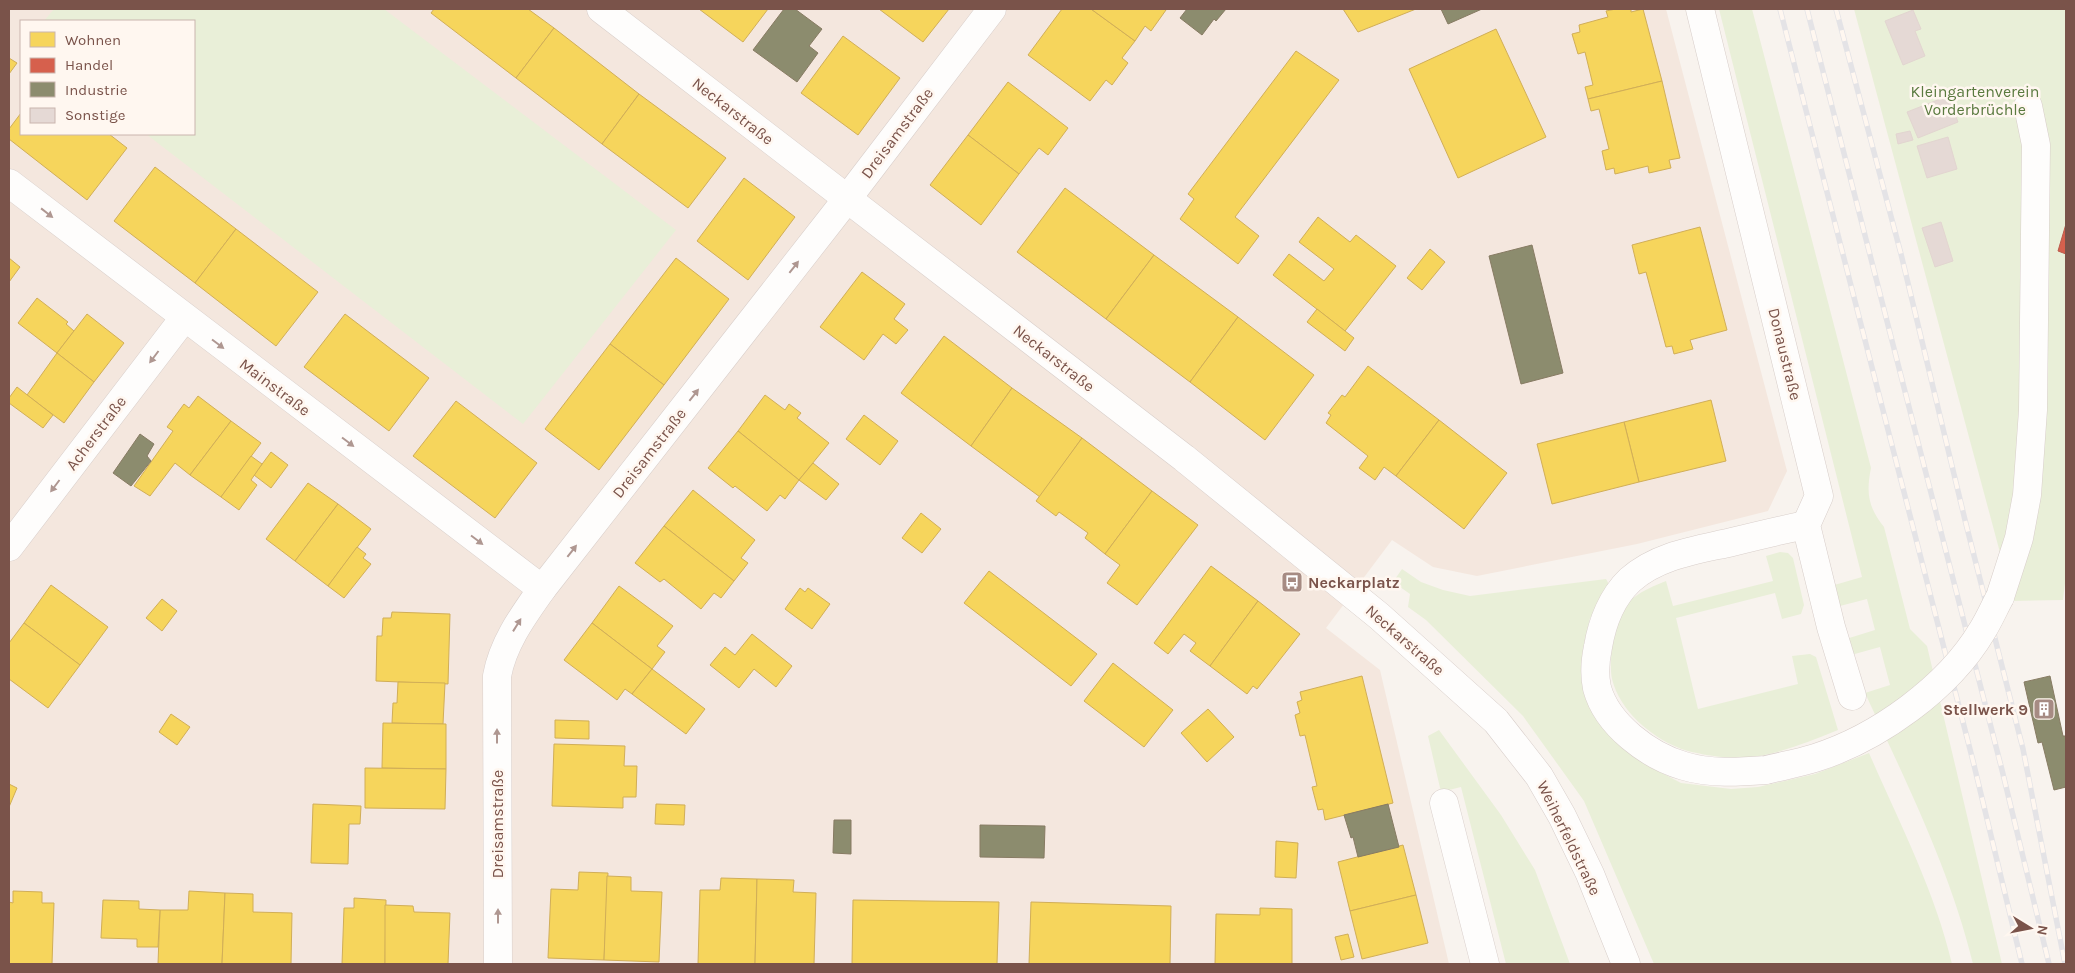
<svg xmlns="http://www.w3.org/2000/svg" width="2075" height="973" font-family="Karla,sans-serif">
<rect width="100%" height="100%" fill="#f8f3ee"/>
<path fill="#f4e7de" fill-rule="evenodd" d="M9 9H1666L1787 471 1768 511 1637 544 1477 576 1433 567 1392 540 1326 628 1380 670 1449 964H9ZM21 21H194V134H21Z"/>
<g fill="#e9efd8">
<polygon points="54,9 384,9 676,230 523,424 146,134 194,134 194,21 44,21"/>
<path d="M1719 9H1752L1871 468C1866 493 1868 507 1884 527L1910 629 1927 646 2002 964H1973C1950 869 1906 782 1865 693L1890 685 1880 647 1851 655 1846 639 1875 630 1867 599 1836 607 1831 586 1862 577Z"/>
<polygon points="1854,9 2066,9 2066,575 2063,600 2013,601"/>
<path d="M1780 552 1788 553 1793 558 1804 605 1801 614 1782 619 1775 593 1676 618 1698 709 1798 684 1792 656 1810 654 1816 657 1838 730C1805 743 1771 758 1736 758 1723 758 1690 753 1679 748 1650 736 1620 711 1612 679 1610 669 1611 656 1612 645 1612 639 1612 632 1613 626 1622 600 1643 590 1666 581L1673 606 1773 581 1766 556Z"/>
<path d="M1402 569 1421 582 1443 590 1470 596 1606 579 1612 590 1590 618 1583 649 1584 685 1660 772 1681 783 1731 789 1758 787 1815 774 1869 753C1899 822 1935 891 1952 964H1654L1584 801 1523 716 1426 620 1408 607 1410 594 1393 582Z"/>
<polygon points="1439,730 1501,815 1535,870 1570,964 1506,964 1461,787 1441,792 1428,736"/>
</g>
<g fill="#f6d55c" stroke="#d1ae57">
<polygon points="434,9 528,9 554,28 516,78 431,13"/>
<polygon points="699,9 768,9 743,42"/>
<polygon points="879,9 949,9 923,42"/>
<polygon points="1062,9 1091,9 1135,41 1122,58 1128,63 1112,85 1106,80 1090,101 1028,55"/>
<polygon points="1091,9 1164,9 1166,10 1151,31 1145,26 1135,41"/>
<polygon points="1343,9 1416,9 1358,32"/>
<polygon points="1616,9 1631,9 1631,12 1643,9 1662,81 1588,99 1585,87 1593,85 1585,52 1578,54 1572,34 1580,32 1579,25 1608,17 1606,11"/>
<polygon points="554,28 639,94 602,144 516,78"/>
<polygon points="1496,29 1546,137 1458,178 1409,69"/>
<polygon points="843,36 900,78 858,135 801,93"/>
<polygon points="1296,51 1339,80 1235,217 1259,236 1238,264 1180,219 1194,199 1188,194"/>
<polygon points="9,58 17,63 9,74"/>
<polygon points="1662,81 1680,158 1669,160 1671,168 1649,173 1648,166 1615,174 1614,168 1606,170 1602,151 1609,149 1599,109 1591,111 1588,99"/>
<polygon points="1008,82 1068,128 1048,155 1039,148 1019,174 968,135"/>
<polygon points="639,94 726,158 688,208 602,144"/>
<polygon points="21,113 21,134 109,134 127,148 87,200 9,139 9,129"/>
<polygon points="968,135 1019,174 981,225 930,185"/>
<polygon points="155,167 236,229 195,283 114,221"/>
<polygon points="744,178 795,217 748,280 697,241"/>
<polygon points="1065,188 1154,255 1106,319 1017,252"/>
<polygon points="1318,217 1350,242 1356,235 1396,266 1345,331 1273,275 1289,254 1324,281 1334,269 1299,242"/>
<polygon points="1700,227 1727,330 1690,340 1693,349 1674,354 1672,346 1666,347 1646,272 1639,274 1632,245"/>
<polygon points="236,229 318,292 276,346 195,283"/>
<polygon points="1430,249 1445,262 1422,290 1407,278"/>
<polygon points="1154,255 1238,317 1190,382 1106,319"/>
<polygon points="9,258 20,267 9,282"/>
<polygon points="676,258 729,299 664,385 610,344"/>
<polygon points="862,272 905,304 894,319 908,330 896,344 883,334 864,360 820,327"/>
<polygon points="37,298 68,322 66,324 74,331 57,353 18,323"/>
<polygon points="1317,309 1354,338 1345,351 1307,322"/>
<polygon points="87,314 124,343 94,382 57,353"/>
<polygon points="345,314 429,378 389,431 304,367"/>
<polygon points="1238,317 1314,375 1265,440 1190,382"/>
<polygon points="944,336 1012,388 971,446 901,393"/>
<polygon points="610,344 664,385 599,470 545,429"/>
<polygon points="57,353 94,382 64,423 27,395"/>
<polygon points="1368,366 1439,420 1396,476 1384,467 1375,480 1359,468 1368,456 1326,423 1331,415 1328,413 1342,395 1345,397"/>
<polygon points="17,387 53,415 43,428 9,403 9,398"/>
<polygon points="1012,388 1082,438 1040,497 971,446"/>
<polygon points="765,395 785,410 789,404 801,413 797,418 829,443 799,480 738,431"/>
<polygon points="198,396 231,421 190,475 175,463 150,496 134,486 173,431 167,427 184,404 189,408"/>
<polygon points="1711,400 1726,461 1639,482 1624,422"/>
<polygon points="456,401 537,463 495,518 413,456"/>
<polygon points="864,415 898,441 880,465 846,439"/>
<polygon points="1439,420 1507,473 1464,529 1396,476"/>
<polygon points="231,421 261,443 221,497 190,475"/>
<polygon points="1624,422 1639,482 1552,504 1537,444"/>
<polygon points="738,431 799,480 785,499 780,495 767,511 735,486 733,488 708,468"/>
<polygon points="1082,438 1152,491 1105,554 1085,538 1088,533 1059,512 1056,516 1036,501"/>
<polygon points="271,452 288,465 271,488 254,475"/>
<polygon points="251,456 262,464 251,480 257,485 239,510 221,497"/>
<polygon points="813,463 839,484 826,500 799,480"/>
<polygon points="308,483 338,504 295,561 266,539"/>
<polygon points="693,490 755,540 741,558 748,563 734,581 664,526"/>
<polygon points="1152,491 1198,525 1137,605 1107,583 1120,565 1105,554"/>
<polygon points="338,504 371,529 328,586 295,561"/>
<polygon points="921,513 941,529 922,553 902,538"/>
<polygon points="664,526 734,581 721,598 714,593 701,609 664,579 660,582 635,563"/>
<polygon points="357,547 366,554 363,558 371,564 344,598 328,586"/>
<polygon points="1211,566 1258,601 1210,666 1190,651 1196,643 1184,634 1168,654 1154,643"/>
<polygon points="989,571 1097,654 1071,686 964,603"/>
<polygon points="51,585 108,627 80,665 24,623"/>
<polygon points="619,586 673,626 657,646 665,652 652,669 592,623"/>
<polygon points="800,588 805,592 808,588 830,604 812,629 785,609"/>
<polygon points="162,599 177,611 162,631 146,618"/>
<polygon points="1258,601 1300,634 1257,689 1253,686 1247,694 1210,666"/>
<polygon points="392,612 450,614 448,684 376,681 377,636 382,636 383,618 391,618"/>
<polygon points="24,623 80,665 48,708 9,679 9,643"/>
<polygon points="592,623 652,669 632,694 625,689 617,700 564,660"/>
<polygon points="752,634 792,666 776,687 754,669 739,688 710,665 725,647 735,655"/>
<polygon points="1113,663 1173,710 1144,747 1084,701"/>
<polygon points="652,669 705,709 686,734 632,694"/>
<polygon points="1362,676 1393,803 1325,820 1323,809 1318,810 1312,787 1317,786 1305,735 1300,736 1295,715 1300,713 1297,702 1302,700 1300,692"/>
<polygon points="398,682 445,683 443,724 392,723 393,703 397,703"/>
<polygon points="1208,709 1234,737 1207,762 1181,733"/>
<polygon points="171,714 190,727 177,745 159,732"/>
<polygon points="555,720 589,721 589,739 555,738"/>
<polygon points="383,723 446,724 446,769 382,768"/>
<polygon points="554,744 625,746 624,766 637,766 636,797 623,797 623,808 552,806"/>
<polygon points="365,768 446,769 445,809 365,808"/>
<polygon points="9,784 17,788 9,807"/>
<polygon points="313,804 361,806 360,824 349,824 348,864 311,863"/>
<polygon points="656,804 685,805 684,825 655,824"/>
<polygon points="1276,841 1298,843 1296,878 1275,877"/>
<polygon points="1403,845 1416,895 1350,911 1338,862"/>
<polygon points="579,872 608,873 604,960 548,958 551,889 578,890"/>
<polygon points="607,876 631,877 631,891 662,892 659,962 604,960"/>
<polygon points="721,878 757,879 755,964 698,964 700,890 720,890"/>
<polygon points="757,879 794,880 793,892 816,893 814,964 755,964"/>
<polygon points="13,891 42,892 42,903 54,903 52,964 9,964 9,902 13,903"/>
<polygon points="189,891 225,893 222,964 158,964 160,910 188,910"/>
<polygon points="225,893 253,894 253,912 292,913 291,964 222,964"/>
<polygon points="1416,895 1428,943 1362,959 1350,911"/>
<polygon points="354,898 386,900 385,964 342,964 344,908 354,908"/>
<polygon points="103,900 139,901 139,909 160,910 158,947 137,947 137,939 101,938"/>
<polygon points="853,900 999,902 997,964 852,964"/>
<polygon points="1031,902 1171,906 1170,964 1029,964"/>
<polygon points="385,905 413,906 414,912 450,913 448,964 385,964"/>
<polygon points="1260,908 1292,909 1292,964 1215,964 1216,914 1260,915"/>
<polygon points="1348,934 1354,957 1341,960 1335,937"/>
</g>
<polygon fill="#d6604d" stroke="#ba5c4c" points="2066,224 2066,254 2058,251"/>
<g fill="#8c8c6e" stroke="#877b63">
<polygon points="784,9 795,9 822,29 809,46 818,53 797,82 753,50"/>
<polygon points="1187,9 1226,9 1216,21 1214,19 1202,35 1180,18"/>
<polygon points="1441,9 1482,9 1448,24"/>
<polygon points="1532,245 1563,373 1521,384 1489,256"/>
<polygon points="140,434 154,444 147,456 151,461 131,486 113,473"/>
<polygon points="2050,676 2063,736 2066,736 2066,787 2054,790 2042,742 2038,743 2024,682"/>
<polygon points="1388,804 1399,847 1358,857 1353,837 1351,838 1344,815"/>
<polygon points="834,820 851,820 851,854 833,853"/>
<polygon points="980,825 1045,826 1044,858 980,857"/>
</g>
<g fill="#e5d9d5" stroke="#e2d5d0">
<polygon points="1913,10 1921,29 1915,31 1925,56 1903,65 1885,21"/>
<polygon points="1948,96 1958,122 1918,138 1907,112"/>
<polygon points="1910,131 1913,140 1898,144 1896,134"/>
<polygon points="1948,137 1957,169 1927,178 1917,146"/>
<polygon points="1941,222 1953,261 1935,267 1922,228"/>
</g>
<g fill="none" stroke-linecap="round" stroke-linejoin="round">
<g stroke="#d8ceca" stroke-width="29">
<g id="minor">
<polyline points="601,9 1184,458 1379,616 1496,721 1539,776 1562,816 1590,874 1626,964"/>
<polyline points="1700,9 1819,496 1806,525 1831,627 1852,696"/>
<polyline points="9,183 542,589"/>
<polyline points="9,547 184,318"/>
<polyline points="2000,597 2019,538 2027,495 2033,410 2036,145 2028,106"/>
<path d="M1766 770C1739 772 1710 774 1684 766 1649 756 1607 725 1597 688 1594 674 1595 661 1598 647 1602 623 1612 597 1630 580 1658 555 1697 550 1732 542 1756 536 1781 530 1806 525"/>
<polyline points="1444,803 1485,964"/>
<path d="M498 964 497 676C503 643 523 616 542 589L847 199 992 9"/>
</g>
</g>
<use href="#minor" stroke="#fefdfc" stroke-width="28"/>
<g stroke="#e4e3e6" stroke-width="5.5">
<g id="rail">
<polyline points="1780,9 1973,761 2022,964"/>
<polyline points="1807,9 2002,770 2049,964"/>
<polyline points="1836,9 1901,254 1965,520 2023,749 2065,964"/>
</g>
</g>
<use href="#rail" stroke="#fff7f0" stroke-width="4" stroke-dasharray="11" stroke-linecap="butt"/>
<g stroke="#d8ceca" stroke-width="29" stroke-linecap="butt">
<path id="minor-bridge" d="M1766 770C1782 766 1799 763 1815 758 1878 738 1948 688 1982 631 1989 620 1994 608 2000 597"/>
</g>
<use href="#minor-bridge" stroke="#fefdfc" stroke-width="28"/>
</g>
<defs><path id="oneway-solid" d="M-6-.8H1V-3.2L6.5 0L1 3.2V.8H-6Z" transform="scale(1.25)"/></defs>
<g fill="#af9791">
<use href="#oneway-solid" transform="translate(47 213) rotate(38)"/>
<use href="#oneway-solid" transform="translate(794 267) rotate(-52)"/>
<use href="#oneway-solid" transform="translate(218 344) rotate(37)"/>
<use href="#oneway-solid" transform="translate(154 357) rotate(127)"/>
<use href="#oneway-solid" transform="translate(694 395) rotate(-52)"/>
<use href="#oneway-solid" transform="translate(348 442) rotate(37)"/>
<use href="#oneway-solid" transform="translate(55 486) rotate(127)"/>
<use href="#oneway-solid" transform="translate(477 540) rotate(37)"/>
<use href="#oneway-solid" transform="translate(572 551) rotate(-52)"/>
<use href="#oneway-solid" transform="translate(517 625) rotate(-58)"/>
<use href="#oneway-solid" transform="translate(497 736) rotate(-90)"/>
<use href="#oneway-solid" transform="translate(498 916) rotate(-90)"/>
</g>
<defs>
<g id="bus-square" transform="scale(1.125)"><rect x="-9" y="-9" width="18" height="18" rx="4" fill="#a68b83" stroke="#fff7f0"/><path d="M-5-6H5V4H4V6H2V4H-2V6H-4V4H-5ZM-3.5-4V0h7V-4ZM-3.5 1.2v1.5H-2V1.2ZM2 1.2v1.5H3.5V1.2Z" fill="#fff"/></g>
<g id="building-square" transform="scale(1.125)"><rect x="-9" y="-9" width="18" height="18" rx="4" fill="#a68b83" stroke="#fff7f0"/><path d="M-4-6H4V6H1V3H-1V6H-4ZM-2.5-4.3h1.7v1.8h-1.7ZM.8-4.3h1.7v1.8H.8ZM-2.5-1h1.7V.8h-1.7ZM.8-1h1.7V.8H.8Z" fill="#fff"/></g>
</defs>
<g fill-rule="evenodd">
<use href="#bus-square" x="1292" y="582"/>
<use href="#building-square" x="2044" y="709"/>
</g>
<g text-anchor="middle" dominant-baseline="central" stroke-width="5" stroke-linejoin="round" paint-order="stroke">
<g font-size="16" fill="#5a7a3f" stroke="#fff7f0">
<text x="1975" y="91">Kleingartenverein<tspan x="1975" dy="18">Vorderbrüchle</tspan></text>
</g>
<g font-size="16" fill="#7a534a" stroke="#fff7f0">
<text transform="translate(733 111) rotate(38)">Neckarstraße</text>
<text transform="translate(897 133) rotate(-53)">Dreisamstraße</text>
<text transform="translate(1785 354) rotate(76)">Donaustraße</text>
<text transform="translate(1054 358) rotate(38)">Neckarstraße</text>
<text transform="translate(275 387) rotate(37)">Mainstraße</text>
<text transform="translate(96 433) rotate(-53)">Acherstraße</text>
<text transform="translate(649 453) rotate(-52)">Dreisamstraße</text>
<text transform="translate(1405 640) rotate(41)">Neckarstraße</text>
<text transform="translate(497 824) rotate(-90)">Dreisamstraße</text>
<text transform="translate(1569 838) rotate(64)">Weiherfeldstraße</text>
</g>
<g font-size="16" font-weight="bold" fill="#7a534a" stroke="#fff7f0" text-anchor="start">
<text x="1308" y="582">Neckarplatz</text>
<text x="2028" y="709" text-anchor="end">Stellwerk 9</text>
</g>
</g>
<rect width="2075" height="973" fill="none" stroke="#7a534a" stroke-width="20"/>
<rect x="20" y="20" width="175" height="115" fill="#fff7f0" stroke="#cab5ae"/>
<rect x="30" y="32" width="25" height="15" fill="#f6d55c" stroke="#cab5ae"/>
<text x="65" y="45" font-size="15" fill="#7a534a">Wohnen</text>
<rect x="30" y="58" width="25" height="15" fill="#d6604d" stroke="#cab5ae"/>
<text x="65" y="70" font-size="15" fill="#7a534a">Handel</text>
<rect x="30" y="82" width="25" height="15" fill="#8c8c6e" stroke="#cab5ae"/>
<text x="65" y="95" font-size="15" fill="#7a534a">Industrie</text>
<rect x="30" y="108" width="25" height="15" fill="#e5d9d5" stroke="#cab5ae"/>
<text x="65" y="120" font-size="15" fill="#7a534a">Sonstige</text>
<g transform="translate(2030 928) rotate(100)" stroke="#fff7f0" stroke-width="4" paint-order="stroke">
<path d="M0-4L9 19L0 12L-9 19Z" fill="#7a534a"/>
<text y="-8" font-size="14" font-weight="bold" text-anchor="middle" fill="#7a534a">N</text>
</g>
</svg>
